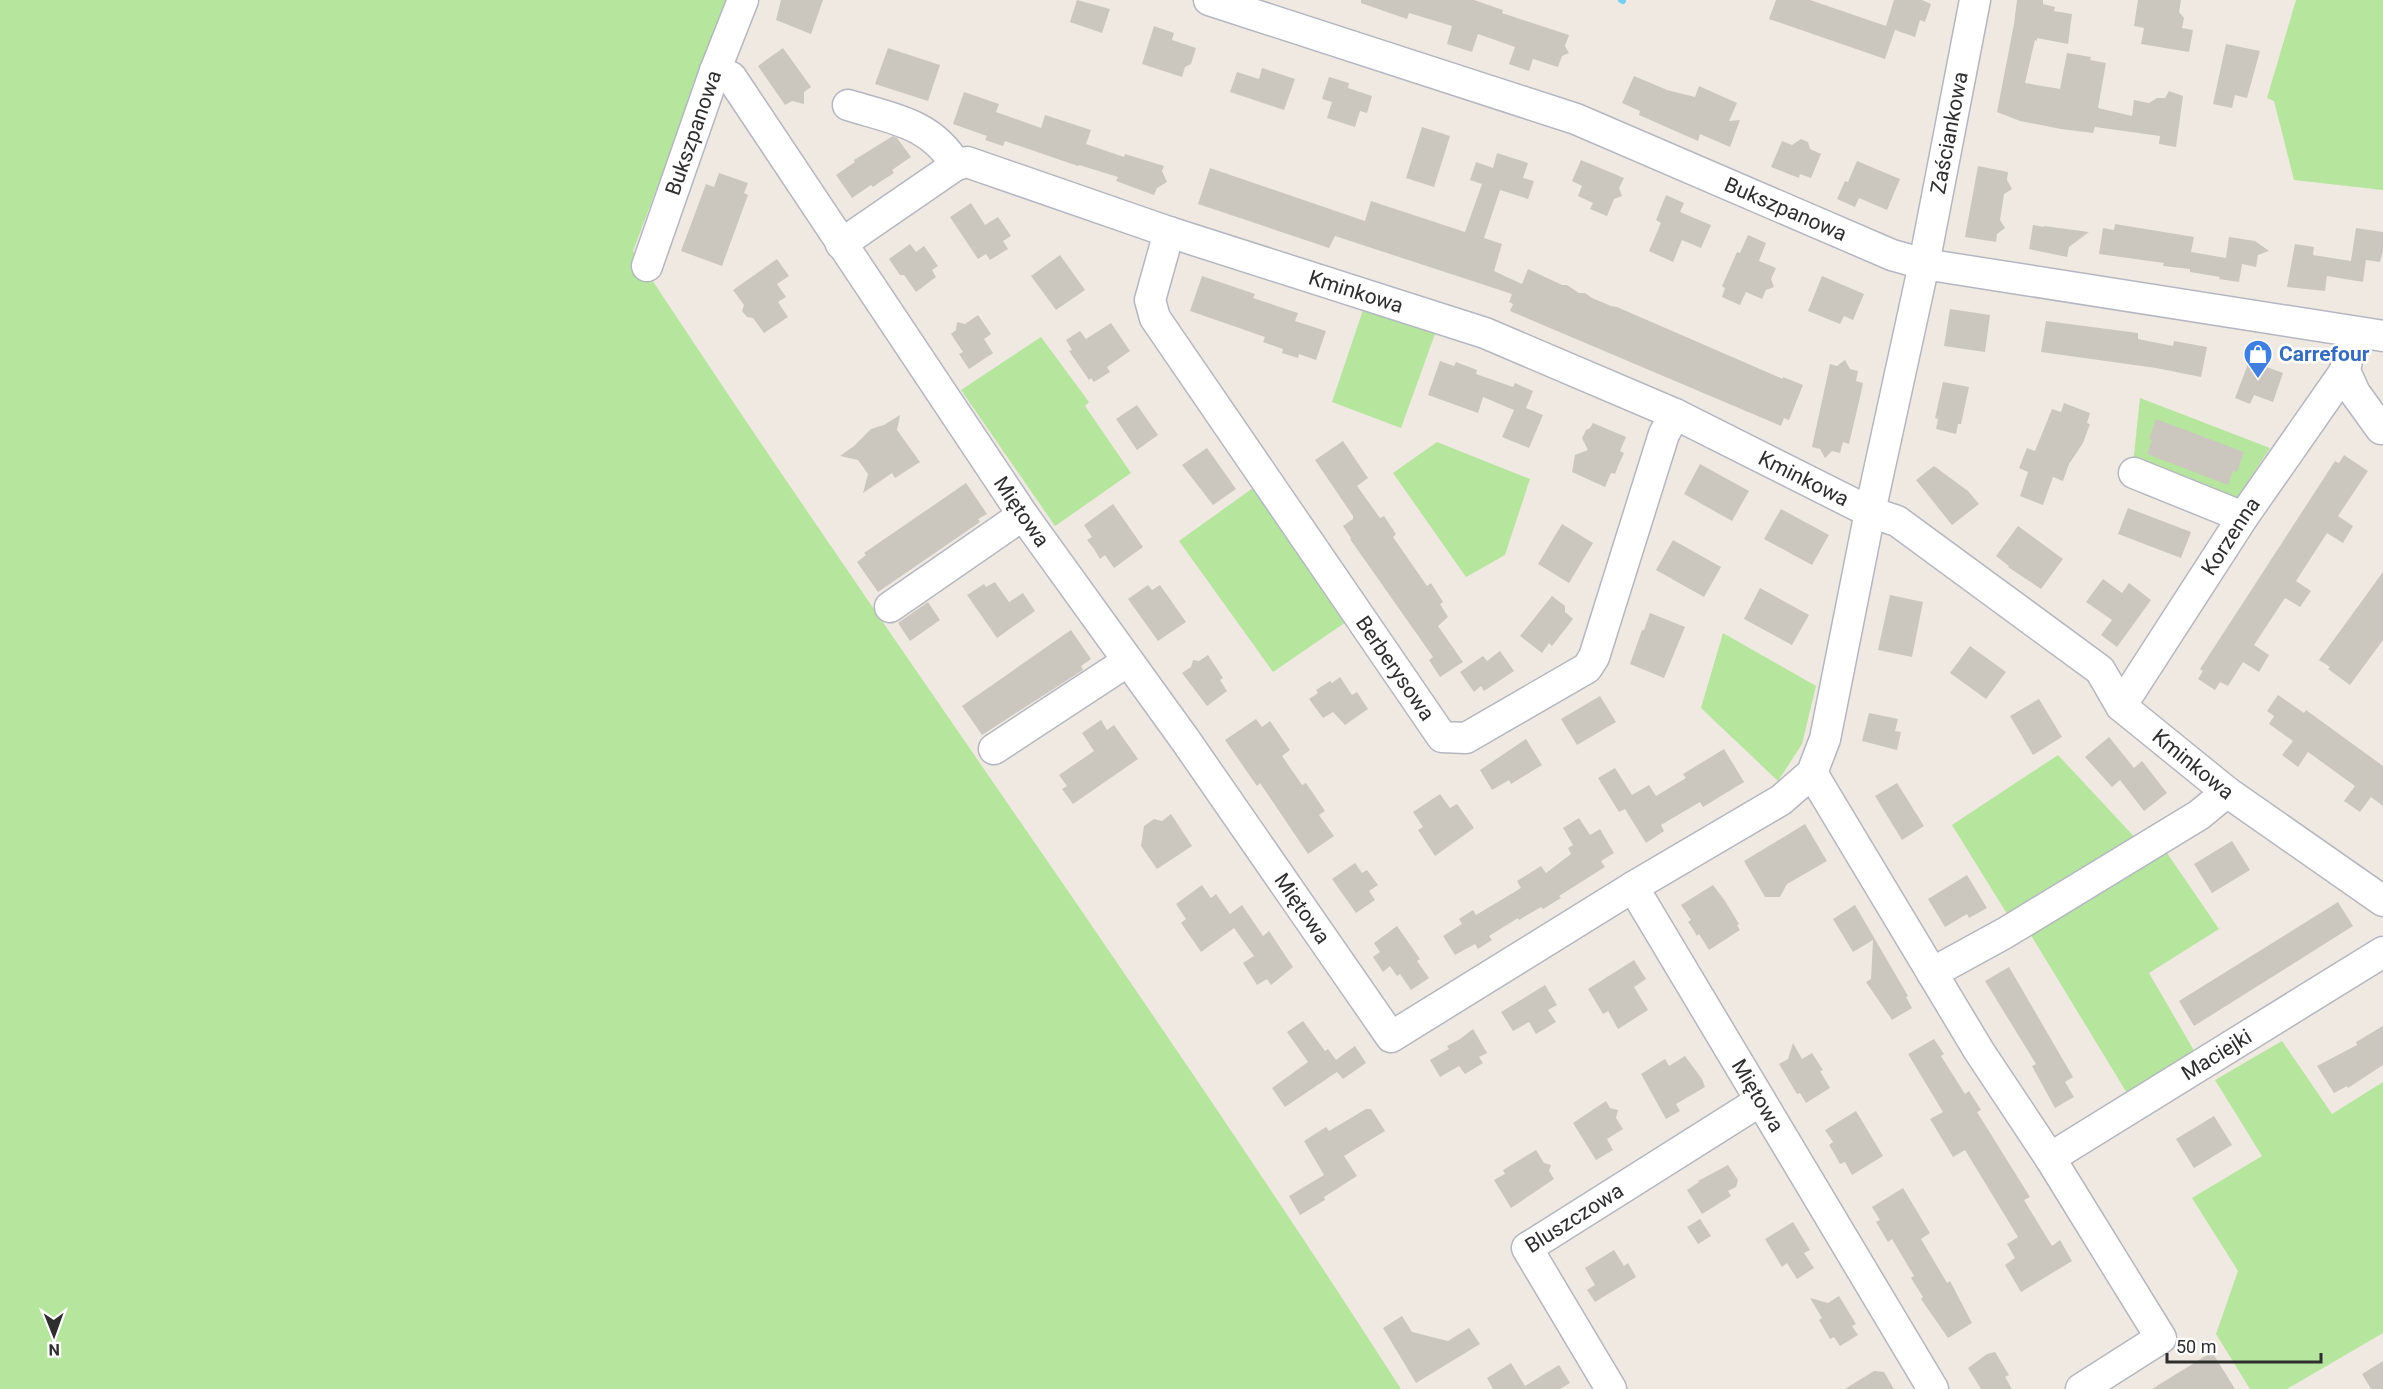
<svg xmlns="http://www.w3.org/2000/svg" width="2383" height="1389" font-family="Roboto,sans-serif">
<rect width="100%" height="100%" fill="#efe9e1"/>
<g fill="#b6e59e">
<path d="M0 0H728L633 251C884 634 1154 1004 1401 1389H0Z"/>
<polygon points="2296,0 2383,0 2383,190 2294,180 2274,101 2267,98"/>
<polygon points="1363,310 1435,334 1401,428 1332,402"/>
<polygon points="1041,337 1089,402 1085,406 1131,473 1055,526 961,390"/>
<polygon points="2140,398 2270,448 2233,504 2133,464"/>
<polygon points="1437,442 1530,479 1505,555 1466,577 1393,473"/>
<polygon points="1253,488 1346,622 1273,672 1179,541"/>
<polygon points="1723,633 1816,686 1802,744 1778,781 1701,708"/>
<polygon points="2058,755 2141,844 2009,917 1952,825"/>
<polygon points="2167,853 2219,929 2149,973 2196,1054 2130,1098 2029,932"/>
<polygon points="2282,1041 2332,1114 2383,1082 2383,1333 2287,1389 2250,1389 2216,1334 2238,1271 2192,1198 2262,1156 2215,1080"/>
</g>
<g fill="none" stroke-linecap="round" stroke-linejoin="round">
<polyline stroke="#75cff0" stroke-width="6" points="1621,0 1623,1"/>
</g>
<g fill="#cbc7bf">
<polygon points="781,0 823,0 811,34 776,20"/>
<polygon points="1077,0 1110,9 1102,33 1070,22"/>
<polygon points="1361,0 1474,0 1503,10 1502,13 1569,35 1565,46 1569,53 1562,56 1558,67 1533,59 1529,71 1509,64 1515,47 1478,34 1472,52 1447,44 1452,26 1409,13 1407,19 1361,3"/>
<polygon points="1776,0 1810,0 1886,26 1894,0 1922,0 1931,4 1925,22 1920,20 1915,37 1895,30 1885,59 1769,19"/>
<polygon points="2017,0 2043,0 2043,4 2055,7 2054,11 2072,14 2068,44 2037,38 2037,41 2035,40 2025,83 2060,89 2067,53 2091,57 2090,60 2106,63 2098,108 2132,116 2134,100 2149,103 2157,98 2165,98 2169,91 2183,96 2176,147 2159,144 2160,136 2095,127 2093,133 2061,129 2020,121 1997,112 2014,24"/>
<polygon points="2138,0 2181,0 2179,12 2184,18 2182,28 2193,30 2189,52 2141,44 2144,28 2134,26"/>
<polygon points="1154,26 1174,33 1172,40 1196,48 1191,64 1185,67 1182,77 1142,64"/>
<polygon points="2226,44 2260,51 2247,98 2235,95 2232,108 2213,104"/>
<polygon points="783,48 811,87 804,92 804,104 792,101 785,105 758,66"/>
<polygon points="888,48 940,65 928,101 875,84"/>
<polygon points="1262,68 1295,79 1284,110 1230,92 1237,72 1259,79"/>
<polygon points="1634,76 1667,90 1695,97 1699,86 1737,103 1729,121 1740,120 1730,147 1700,134 1698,141 1639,115 1640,111 1622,103"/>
<polygon points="1329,77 1349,83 1348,88 1372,96 1367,113 1360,111 1355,127 1327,118 1332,102 1322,99"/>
<polygon points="964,92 999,104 996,112 1041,128 1045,115 1091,130 1086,144 1124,157 1125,154 1164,166 1162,171 1167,182 1157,188 1154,195 1116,181 1118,177 1079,165 1078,166 1005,141 1003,146 985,140 987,136 953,124"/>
<polygon points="1422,127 1450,136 1434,187 1406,178"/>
<polygon points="893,136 897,138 911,157 892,170 894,173 883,180 873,187 871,185 852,198 836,175 855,162 854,160"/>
<polygon points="1801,139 1808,142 1810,149 1821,154 1811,178 1800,174 1799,178 1771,167 1782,141 1792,145"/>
<polygon points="1497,153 1528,163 1523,178 1534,181 1528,199 1500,190 1484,238 1502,244 1494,271 1522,284 1528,269 1562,285 1567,285 1579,293 1585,293 1592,298 1611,306 1617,307 1783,379 1783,377 1803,385 1789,420 1784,418 1781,426 1510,311 1513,304 1509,302 1512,294 1335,236 1329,248 1198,204 1210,168 1365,221 1371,201 1465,232 1482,184 1470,180 1476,162 1493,168"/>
<polygon points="1581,160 1624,178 1619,188 1622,196 1614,199 1607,216 1590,209 1593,203 1578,196 1582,186 1572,181"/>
<polygon points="1857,161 1900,179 1887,210 1859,198 1855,207 1837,199 1845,181 1848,182"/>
<polygon points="1978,166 2008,172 2007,180 2012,189 2004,194 2000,220 2005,228 1997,234 1996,242 1965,237"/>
<polygon points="719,173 748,183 744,193 748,195 722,266 681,251 706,184 714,187"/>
<polygon points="1666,195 1684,203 1680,212 1711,225 1701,248 1682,240 1673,262 1649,251 1661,223 1656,220"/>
<polygon points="971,203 985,225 998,217 1011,236 1003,241 1008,249 990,260 986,254 978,259 950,217"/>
<polygon points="2115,224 2194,237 2191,252 2226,258 2229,237 2255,241 2269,251 2258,255 2256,267 2242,264 2239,282 2219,279 2220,277 2190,272 2190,269 2163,266 2164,263 2099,254 2103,228 2114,230"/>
<polygon points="2033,225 2044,227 2044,226 2089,232 2069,247 2067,257 2029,249"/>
<polygon points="2356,228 2383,232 2383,251 2380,262 2366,260 2363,282 2327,276 2325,291 2287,287 2295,244 2314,247 2313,255 2351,261"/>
<polygon points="1748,235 1766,243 1759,261 1776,268 1771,279 1774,287 1766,290 1762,299 1746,292 1740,305 1722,297 1725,288 1722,286 1737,252 1740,253"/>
<polygon points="910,244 916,252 924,246 938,266 932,270 936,277 916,292 904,275 900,275 889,259"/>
<polygon points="1060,255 1085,290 1056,310 1031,276"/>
<polygon points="777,259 789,276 777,284 786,297 778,302 788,317 764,333 753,318 747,317 742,311 744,305 733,290"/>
<polygon points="1202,276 1255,294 1253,298 1298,313 1295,321 1326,331 1316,360 1299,354 1298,358 1282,353 1283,349 1263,342 1265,337 1190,311"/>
<polygon points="1822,276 1864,294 1853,320 1844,316 1840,324 1808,311"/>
<polygon points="1950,309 1990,315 1985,352 1944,346"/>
<polygon points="978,315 991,334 984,339 993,353 969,369 959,354 963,352 951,334 956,330 957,322 965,324"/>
<polygon points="2046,321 2138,333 2138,339 2173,346 2174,341 2207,347 2201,377 2156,368 2041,352"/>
<polygon points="1111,323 1130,351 1107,367 1110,372 1094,382 1091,378 1089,380 1069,351 1072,350 1066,340 1080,331 1086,339"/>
<polygon points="2253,351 2269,354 2264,366 2283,373 2273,402 2254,395 2250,404 2235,398"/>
<polygon points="1845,360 1850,369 1858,371 1856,381 1863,383 1861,393 1849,444 1843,442 1840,453 1832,451 1825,458 1820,449 1812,447 1830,364 1837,366"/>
<polygon points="1440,361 1454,366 1456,362 1477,370 1476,374 1513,387 1515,383 1533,391 1526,408 1543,415 1529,448 1502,437 1514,410 1483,397 1478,413 1428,395"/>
<polygon points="1943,382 1969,387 1961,424 1958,424 1956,434 1936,429 1938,419 1935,418"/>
<polygon points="2064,403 2090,413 2087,423 2090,424 2083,443 2069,464 2063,481 2053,477 2043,505 2020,496 2028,472 2019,468 2027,448 2035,451 2052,409 2061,412"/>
<polygon points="1137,405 1158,435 1137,450 1116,419"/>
<polygon points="900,415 897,430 920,462 895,478 892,473 863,493 868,474 858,460 840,456 854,446 871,429 884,425"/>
<polygon points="2156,419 2244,452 2237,472 2233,471 2228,485 2147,454 2152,440 2149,439"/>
<polygon points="1593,423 1626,437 1620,451 1624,453 1619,464 1615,474 1611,473 1605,487 1572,472 1575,455 1588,450 1582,438 1586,430 1590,428"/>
<polygon points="1343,441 1368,478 1357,486 1380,518 1384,516 1396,534 1393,537 1427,586 1431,583 1443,602 1440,604 1448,617 1438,626 1463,662 1440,677 1429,660 1433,657 1350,539 1351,538 1343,526 1353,519 1353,516 1315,460"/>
<polygon points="1207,448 1236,489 1213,505 1182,465"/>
<polygon points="2344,455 2368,471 2338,516 2353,526 2343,543 2327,533 2296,581 2311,591 2300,607 2285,598 2254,645 2269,655 2259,672 2243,662 2228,686 2220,682 2215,690 2198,679 2203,671 2200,669 2335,461 2339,463"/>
<polygon points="1700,464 1749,491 1732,521 1684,494"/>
<polygon points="1934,466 1968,491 1979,504 1952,525 1916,480"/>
<polygon points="966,483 987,514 978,519 980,522 878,592 857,562 866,555 864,553"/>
<polygon points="1113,504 1143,547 1114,568 1105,555 1100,559 1094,549 1087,540 1092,537 1084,525"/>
<polygon points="2128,508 2191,532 2181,558 2118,534"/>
<polygon points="1781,509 1829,535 1812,565 1764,539"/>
<polygon points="1562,524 1593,543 1569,583 1538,564"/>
<polygon points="2018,526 2063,559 2041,589 2008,567 2009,566 1996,556"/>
<polygon points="1673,540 1721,567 1704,597 1656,570"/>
<polygon points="2383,572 2383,640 2350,685 2328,669 2330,667 2319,660"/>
<polygon points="2103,579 2122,593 2129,583 2151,600 2117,647 2101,635 2112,620 2086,602"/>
<polygon points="995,582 1009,602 1023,593 1035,611 997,638 967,595 984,584 986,587"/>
<polygon points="1148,585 1152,590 1160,585 1186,622 1158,641 1128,599"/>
<polygon points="1760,588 1809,615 1792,645 1744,619"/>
<polygon points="1890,595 1923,602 1912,657 1878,650"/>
<polygon points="1552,596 1565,606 1565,612 1573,619 1552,646 1549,643 1542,653 1520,636"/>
<polygon points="928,602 940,620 910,641 898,623"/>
<polygon points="1650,613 1685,627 1664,678 1630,664 1642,630 1644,630"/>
<polygon points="1071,630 1091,659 1081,666 1083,670 982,735 962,706"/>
<polygon points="1970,646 2006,672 1986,699 1950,673"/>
<polygon points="1500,651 1514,671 1484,691 1481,686 1474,692 1460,672 1483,656 1487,661"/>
<polygon points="1208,655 1223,678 1220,680 1227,691 1207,706 1182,673 1191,667 1193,660 1199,661"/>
<polygon points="1340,677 1352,695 1357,692 1368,709 1345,725 1333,712 1323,718 1309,699 1318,693 1316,690 1330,681 1332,683"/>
<polygon points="2278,695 2304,713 2306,710 2383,766 2383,806 2371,797 2360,812 2344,801 2355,786 2308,752 2298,767 2282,755 2293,741 2269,724 2274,716 2267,711"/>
<polygon points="1600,696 1616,722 1577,745 1561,719"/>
<polygon points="2039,699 2062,737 2033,755 2010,716"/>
<polygon points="1869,713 1898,719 1895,731 1901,732 1897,750 1862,741"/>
<polygon points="1256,719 1262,727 1270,721 1290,750 1282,756 1302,785 1306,783 1325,811 1319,815 1334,836 1308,854 1260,783 1257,786 1225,740"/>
<polygon points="1101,720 1107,730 1114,725 1138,759 1073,804 1062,789 1067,786 1059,775 1094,751 1082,733"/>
<polygon points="2109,737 2134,768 2142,761 2167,793 2144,811 2120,780 2112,787 2085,757"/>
<polygon points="1526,739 1542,765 1511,784 1509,780 1492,790 1480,770"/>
<polygon points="1724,749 1744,782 1703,807 1700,802 1661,825 1664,831 1646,843 1625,809 1619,812 1598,778 1615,768 1632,795 1649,785 1656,796 1686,778 1683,774"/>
<polygon points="1897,783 1924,826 1902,840 1875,796"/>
<polygon points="1440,794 1450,808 1457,804 1474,828 1435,856 1418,830 1423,827 1413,812"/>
<polygon points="1171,814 1192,846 1157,869 1141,846 1144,826 1154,819 1162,821"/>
<polygon points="1579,818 1590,835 1600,829 1614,853 1601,861 1605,867 1559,896 1561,898 1543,909 1541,907 1519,920 1518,918 1489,936 1492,940 1478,949 1475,944 1455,955 1443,936 1462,924 1459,919 1473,910 1476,915 1521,888 1517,881 1541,866 1546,873 1571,854 1568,848 1573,845 1563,828"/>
<polygon points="1805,824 1827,861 1787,884 1780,897 1765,897 1744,861"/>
<polygon points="2232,841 2250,870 2212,893 2194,864"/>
<polygon points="1355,863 1362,873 1367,870 1378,885 1369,891 1375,900 1356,913 1332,879"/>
<polygon points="1967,875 1987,908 1969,918 1967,914 1945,927 1928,899"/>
<polygon points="1202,885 1211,898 1216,894 1230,914 1242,905 1263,936 1269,931 1293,967 1271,985 1267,979 1257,985 1243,963 1254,956 1234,928 1201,952 1181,923 1186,919 1176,904"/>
<polygon points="1713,885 1725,901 1739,924 1737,925 1740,930 1709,950 1699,934 1697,936 1693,929 1688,922 1691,920 1681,905"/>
<polygon points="2338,902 2353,926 2194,1026 2179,1001"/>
<polygon points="1855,905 1908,996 1906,997 1912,1008 1892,1020 1866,982 1871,979 1873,940 1853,952 1833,919"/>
<polygon points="1397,926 1420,959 1417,961 1429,978 1411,990 1400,974 1397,976 1390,966 1383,972 1373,957 1380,952 1374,943"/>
<polygon points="1634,960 1646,979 1634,987 1648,1010 1618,1029 1608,1011 1603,1014 1588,989"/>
<polygon points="2009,967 2073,1077 2065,1082 2074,1097 2055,1108 2032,1066 2036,1064 1985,981"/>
<polygon points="1545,985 1557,1005 1548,1010 1556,1022 1536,1034 1529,1022 1513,1031 1501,1012"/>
<polygon points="1303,1021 1325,1051 1328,1049 1336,1060 1355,1046 1366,1063 1343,1079 1337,1072 1285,1107 1272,1088 1308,1062 1287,1032"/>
<polygon points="2383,1026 2383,1065 2348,1088 2347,1086 2334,1093 2317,1066 2357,1045 2356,1042"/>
<polygon points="1473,1029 1487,1053 1479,1057 1483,1063 1465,1074 1459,1066 1440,1077 1430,1060 1449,1049 1447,1046 1460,1039"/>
<polygon points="1934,1039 1944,1054 1941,1056 1965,1094 1969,1091 1981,1110 1977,1112 2030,1197 2024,1200 2052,1246 2060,1240 2072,1261 2021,1292 2005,1265 2015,1258 2007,1244 2018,1237 1965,1150 1953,1157 1930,1119 1943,1112 1908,1054"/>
<polygon points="1793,1043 1802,1059 1812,1053 1823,1070 1820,1071 1830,1088 1806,1103 1800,1093 1797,1094 1779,1064 1788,1059"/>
<polygon points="1685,1056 1702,1079 1705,1087 1676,1104 1680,1111 1666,1119 1641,1074 1665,1059 1669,1066"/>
<polygon points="1606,1101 1610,1108 1618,1110 1616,1118 1623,1129 1607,1139 1613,1150 1596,1160 1573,1123"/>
<polygon points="1366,1109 1371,1109 1385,1131 1344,1156 1357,1176 1324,1197 1325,1200 1300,1215 1289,1196 1324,1175 1304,1141 1326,1127 1329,1131"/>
<polygon points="1856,1111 1883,1156 1852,1175 1845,1162 1840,1164 1835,1155 1829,1145 1833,1142 1825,1130"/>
<polygon points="2214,1116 2232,1145 2194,1168 2176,1139"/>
<polygon points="1536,1150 1544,1163 1551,1165 1549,1171 1554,1179 1511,1208 1494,1180 1505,1174 1503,1170"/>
<polygon points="1728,1165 1738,1180 1736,1187 1728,1191 1731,1196 1702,1214 1687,1190 1699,1182 1698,1181"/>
<polygon points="1903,1188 1930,1233 1921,1239 1947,1283 1950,1281 1972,1323 1948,1338 1921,1299 1923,1297 1911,1278 1914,1276 1892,1239 1888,1242 1876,1222 1880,1220 1872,1207"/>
<polygon points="1700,1219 1711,1236 1698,1244 1687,1227"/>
<polygon points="1793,1222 1810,1250 1804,1253 1814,1268 1797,1279 1787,1263 1782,1267 1765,1239"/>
<polygon points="1614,1250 1624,1266 1628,1263 1636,1277 1595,1302 1587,1290 1595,1285 1585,1268"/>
<polygon points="1839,1296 1856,1324 1852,1326 1858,1335 1840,1346 1834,1337 1830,1339 1819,1320 1822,1318 1810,1298 1828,1303"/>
<polygon points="1402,1316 1412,1332 1448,1341 1469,1328 1480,1344 1416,1383 1383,1328"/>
<polygon points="1995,1352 2009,1375 2005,1377 2012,1389 1981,1389 1968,1368 1987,1354"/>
<polygon points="2212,1352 2235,1389 2152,1389"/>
<polygon points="2383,1361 2383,1389 2371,1389 2362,1374"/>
<polygon points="1511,1363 1525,1386 1559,1365 1570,1383 1560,1389 1493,1389 1487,1378"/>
<polygon points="1874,1371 1884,1372 1894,1389 1845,1389"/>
</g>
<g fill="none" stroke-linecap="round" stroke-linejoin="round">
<g stroke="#b4b7c1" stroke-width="33">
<g id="minor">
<path id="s1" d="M1209 0 1576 119 1892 255 1924 264 2383 336"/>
<path id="s2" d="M715 71 731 77 1023 515 1186 741 1391 1037 1633 887 1933 1389"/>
<path d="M848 105C893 119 931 123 956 165"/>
<path id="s3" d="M1169 232 1150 300 1155 318 1442 737 1466 738 1587 668 1594 657 1664 434 1675 414"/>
<path id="s4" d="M841 244 956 165 967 162 1169 232 1485 333 1675 414 1870 512 1897 521 2100 670 2121 706 2227 792 2383 901"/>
<path id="s5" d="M647 266 715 71 743 0"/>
<polyline points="2348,355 2345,371 2355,393 2381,429"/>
<polyline points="2134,473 2243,517"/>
<polyline points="890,607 1023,515"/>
<path id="s6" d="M2121 706 2243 517 2345 371"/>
<polyline points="994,749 1128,661"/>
<polyline points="1812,773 1979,1051 2050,1158 2161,1338 2081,1389"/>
<path id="s7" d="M1633 887 1781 800 1812 773 1825 739 1870 512 1924 264 1975 0"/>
<polyline points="1932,973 2005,933 2199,815 2227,792"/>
<path id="s8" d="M2050 1158 2383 952"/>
<path id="s9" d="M1611 1389 1527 1248 1760 1101"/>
</g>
</g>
<use href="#minor" stroke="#fff" stroke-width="30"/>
</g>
<defs>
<g id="shop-pin" transform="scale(1.5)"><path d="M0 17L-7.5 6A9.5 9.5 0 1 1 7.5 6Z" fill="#3f7fe0" stroke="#fff"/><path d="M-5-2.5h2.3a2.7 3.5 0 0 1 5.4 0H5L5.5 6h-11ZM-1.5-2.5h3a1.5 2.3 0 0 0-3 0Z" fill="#fff"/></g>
</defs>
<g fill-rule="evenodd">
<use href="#shop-pin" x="2258" y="354"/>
</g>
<g text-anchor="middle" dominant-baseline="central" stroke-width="5" stroke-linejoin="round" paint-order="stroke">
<g font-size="21" fill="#2e2e2e" stroke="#fff">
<text stroke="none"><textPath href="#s7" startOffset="868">Zaściankowa</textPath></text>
<text stroke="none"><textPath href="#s5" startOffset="141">Bukszpanowa</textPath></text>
<text stroke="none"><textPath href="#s1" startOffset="614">Bukszpanowa</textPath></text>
<text stroke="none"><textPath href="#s4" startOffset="561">Kminkowa</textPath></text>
<text stroke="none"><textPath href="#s4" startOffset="1047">Kminkowa</textPath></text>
<text stroke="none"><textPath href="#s2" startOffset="540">Miętowa</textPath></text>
<text stroke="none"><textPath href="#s6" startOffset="202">Korzenna</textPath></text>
<text stroke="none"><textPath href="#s3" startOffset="514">Berberysowa</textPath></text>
<text stroke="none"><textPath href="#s4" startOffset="1536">Kminkowa</textPath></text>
<text stroke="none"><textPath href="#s2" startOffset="1026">Miętowa</textPath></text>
<text stroke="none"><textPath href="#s8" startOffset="196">Maciejki</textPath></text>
<text stroke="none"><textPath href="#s2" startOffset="1710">Miętowa</textPath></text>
<text stroke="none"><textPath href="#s9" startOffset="220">Bluszczowa</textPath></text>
</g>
<g font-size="21" font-weight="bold" fill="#366cbe" stroke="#fff" text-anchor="start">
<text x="2279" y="354">Carrefour</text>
</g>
</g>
<g transform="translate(54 1335) rotate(179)" stroke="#ffffff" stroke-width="4.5" paint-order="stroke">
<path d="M0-4.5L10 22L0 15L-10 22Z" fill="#2e2e2e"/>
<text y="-9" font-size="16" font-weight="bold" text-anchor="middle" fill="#2e2e2e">N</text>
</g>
<path d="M2167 1353v9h154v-9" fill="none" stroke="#2e2e2e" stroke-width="3"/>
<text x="2176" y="1353" font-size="18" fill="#2e2e2e" stroke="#ffffff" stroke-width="4.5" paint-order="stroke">50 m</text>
</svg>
